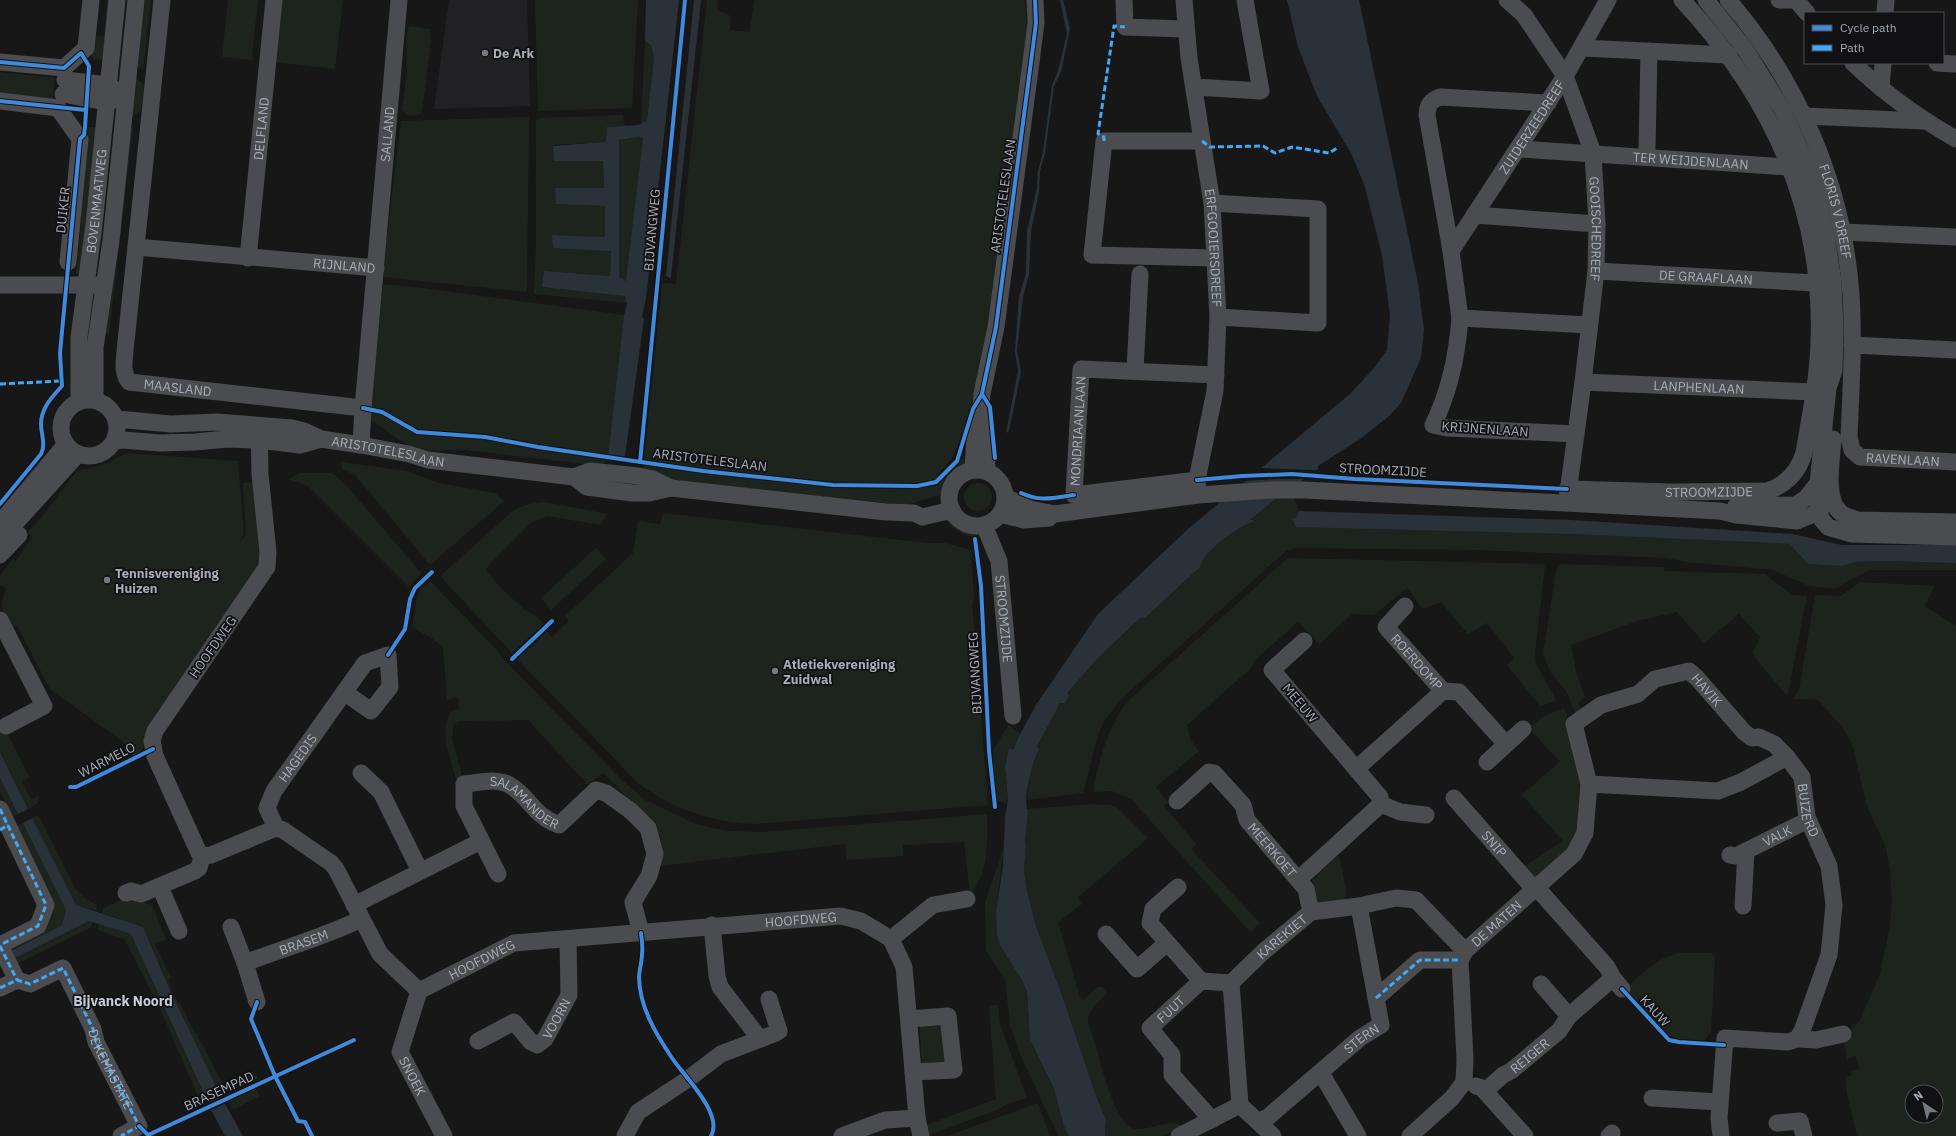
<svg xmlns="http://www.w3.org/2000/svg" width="1956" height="1136" font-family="'IBM Plex Sans',sans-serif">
<rect width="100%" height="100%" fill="#171717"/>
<polygon fill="#212123" points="449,0 527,0 530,106 434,109"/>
<g fill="#1d241e" fill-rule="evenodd">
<polygon points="107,0 112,0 104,60 94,59 90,53 93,36 104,36"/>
<polygon points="140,0 151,0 143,70 133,64"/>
<polygon points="228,0 258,0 252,54 253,60 222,57"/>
<polygon points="271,0 343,0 335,69 267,61"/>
<polygon points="535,0 638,0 632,108 538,111"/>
<path d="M707 0H718L717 9C731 18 732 10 730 30L750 32 754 0H1025L1027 28 984 351C976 385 969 420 955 452 950 465 936 472 934 486 949 479 953 463 967 458V464L955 476 947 489 940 495 905 505 685 482 643 471 662 283 676 284Z"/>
<polygon points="409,26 430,29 431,40 422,112 419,115 410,116 402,110 407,72 406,36"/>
<polygon points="645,41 651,45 654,58 647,120 641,124"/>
<polygon points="0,72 55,78 53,98 50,100 0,96"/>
<polygon points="132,74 144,85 141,111 127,120"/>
<polygon points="623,115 625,126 607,127 606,142 553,145 555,161 603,161 604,188 555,188 556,204 605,206 605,237 552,235 611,251 610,276 544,271 542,287 625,295 627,303 534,294 536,243 536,120 540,118"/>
<polygon points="529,117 527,292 382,277 401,121"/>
<polygon points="128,126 133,127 109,334 105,333"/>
<polygon points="89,127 99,127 83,275 76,274 82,217 79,216"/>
<polygon points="639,137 643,138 627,281 619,276 619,140"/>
<polygon points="383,284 423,288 624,315 608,457 602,466 466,450 435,451 419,448 404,443 370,419"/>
<path d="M126 453 238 461 244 534 239 543 246 534 243 483 257 482 261 563 145 738 143 751 133 756 125 743 50 689 17 626 10 628C0 614 0 605 6 589L0 584V576L14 557 13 559 16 561 32 537 27 533 42 517 76 471 104 465Z"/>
<polygon points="341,462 407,471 439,483 495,493 504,501 430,565 355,475 342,469"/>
<polygon points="300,473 332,473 347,486 421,573 409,587 312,490 306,485 288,479"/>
<circle cx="978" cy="497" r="14"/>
<path d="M1277 498H1294L1299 511 1296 518 1571 534 1788 543 1793 546 1808 564 1842 566 1854 562 1882 561 1956 563V570H1870L1834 589 1809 586 1773 570 1686 562 1667 558 1478 550 1296 548 1286 551 1121 699 1104 721 1097 738 1083 793 1027 800 1029 775 1039 749 1037 746C1045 727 1054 709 1069 695L1066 694 1099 657 1140 618 1146 617 1200 567C1204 551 1237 526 1253 522L1249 521Z"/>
<polygon points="544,502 608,514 600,525 547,516 531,523 488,566 486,570 500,587 526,611 535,615 544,624 512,653 440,576 514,510 528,504"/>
<path d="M663 513 928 543H945L971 550 974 600 972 603 988 805 755 824C710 822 676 810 639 784L517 659 547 632 552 637 569 621 565 616 633 553 638 521 660 524Z"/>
<path d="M949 517 965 525 978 528 981 536C967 539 952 529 944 518Z"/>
<polygon points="596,548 606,559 551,610 541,598"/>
<path d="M1288 558 1543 564 1545 566 1535 654 1536 664 1557 701 1540 706 1507 665 1514 658 1487 623 1468 634 1441 602 1423 609 1407 588 1374 615 1352 614 1319 644 1298 622 1255 660 1251 668 1187 725 1190 739 1199 751 1156 787 1168 802 1164 806 1196 844 1191 849 1260 923 1250 932 1132 800 1112 791 1094 792V784C1102 752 1107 730 1127 702Z"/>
<polygon points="1561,564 1663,567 1665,571 1765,574 1792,595 1807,596 1788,694 1786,695 1755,658 1753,652 1760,637 1739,614 1704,643 1677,612 1637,621 1571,645 1576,672 1585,697 1578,703 1584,712 1577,719 1567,692 1549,670 1543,653 1556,571"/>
<path d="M431 582 495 648 505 661 621 779 645 800 696 824 727 831 764 832 987 814C987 842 990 872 970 894L964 842 903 845V856L847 860 845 844 659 866 635 805 603 773 588 785 528 720 459 721 454 724 452 739 463 779H456C451 759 438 732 451 712L459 708 458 697 447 700 443 648C436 638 421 634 412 626 417 612 412 587 431 582Z"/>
<path d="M1860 582 1935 586 1924 606 1956 626V1136H1857L1847 1094 1845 1077 1852 1075 1851 1071 1859 1069 1856 1056 1849 1058 1847 1060 1845 1046 1840 1037 1859 1022 1880 974 1890 925 1892 901 1890 871 1886 848 1866 803 1853 746 1842 727 1818 700 1793 699 1799 690 1815 595 1841 596ZM1912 1092H1936V1116H1912Z"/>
<polygon points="1564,708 1568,719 1582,783 1577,840 1536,882 1523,867 1563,841 1522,795 1560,761 1528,728 1544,716"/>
<path d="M0 719 29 777 22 782 31 799 39 796C41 803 34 806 28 809L0 752Z"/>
<polygon points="1008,725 1020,733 1005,767 1008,799 1006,804 998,801 994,794 993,750"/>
<polygon points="0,778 18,814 13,817 0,792"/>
<path d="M1093 804 1110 805 1119 809 1148 838 1078 897 1082 904 1058 922 1079 994 1083 1001 1098 987H1103L1106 992C1101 1003 1089 1007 1088 1020 1088 1027 1093 1036 1095 1043 1101 1064 1112 1114 1130 1127 1142 1135 1166 1117 1183 1126L1162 1136H1105L1106 1120 1095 1093 1063 998 1036 926 1027 891 1024 870 1026 845 1025 840 1028 813 1027 809Z"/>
<polygon points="38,815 75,888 86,899 97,905 96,911 76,905 32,818"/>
<polygon points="23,823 66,910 62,925 7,953 10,944 43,927 48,899 52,897 19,829 13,828"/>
<polygon points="1004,847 996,912 997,935 1022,980 1027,991 1030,1039 1054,1089 1064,1126 1069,1136 1058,1136 1020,1054 1010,1025 1005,979 986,950 985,902"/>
<polygon points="1339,855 1346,890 1345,899 1319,904 1314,902 1312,880"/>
<polygon points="127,897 152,905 166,939 155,944 171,978 168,980 178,1003 180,1003 195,1034 196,1033 224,1086 255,1073 259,1078 220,1095 191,1036 143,927 102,913 104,908"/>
<polygon points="89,921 93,922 90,928 13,966 11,960"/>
<polygon points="99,924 131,934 206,1100 201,1103 161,1011 125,940 98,930"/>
<path d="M1683 953H1712L1715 958 1711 1034H1709L1704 1041 1681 1040 1667 1035 1625 989C1643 974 1658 955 1683 953Z"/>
<polygon points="989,1005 998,1005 1000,1024 1027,1098 1007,1104 997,1110 927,1136 924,1126 996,1099"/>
<polygon points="941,1021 946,1062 922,1063 919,1023"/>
<polygon points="256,1089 260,1096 233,1110 229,1101"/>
<polygon points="1038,1103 1050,1136 947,1136"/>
</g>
<g fill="#2a3239" fill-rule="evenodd">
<path d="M646 0H679L646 298 642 317 644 319 625 456 608 457 624 315 627 303 625 296 542 287 544 271 610 276 611 251 553 248 552 235 605 237V206L556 204 555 188H604L603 161H554L553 146 606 142 607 127 639 125 647 120 654 58 651 45 645 41ZM639 137 643 138 626 281 619 276V140Z"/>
<polygon points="694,0 701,0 671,277 670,278 666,276"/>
<polygon points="1060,0 1063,0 1070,29 1061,72 1054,86 1045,153 1040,171 1039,192 1031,231 1029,274 1023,297 1017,350 1021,372 1009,431 1006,433 1018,371 1015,351 1019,296 1026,274 1027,231 1037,188 1038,171 1043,152 1052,85 1058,71 1067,34"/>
<path d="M1287 0H1359L1418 283 1424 330 1421 358 1401 403 1388 417 1360 439 1318 466V469L1277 498 1250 520H1253V522C1238 526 1204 551 1200 567L1146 617 1140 618 1099 657 1067 693 1069 695 1065 703H1060L1037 746 1039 749C1032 764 1022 797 1028 813L1025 840 1026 845 1024 870 1027 891 1036 926 1063 998 1095 1093 1106 1120 1105 1136H1069L1064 1126 1054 1089 1030 1039 1027 991 1022 980 1000 945 997 935 996 912 1003 866 1005 817 1008 799 1005 767 1009 748 1013 750 1019 736 1036 705 1098 614 1188 529 1350 394 1374 368 1387 350 1390 315 1382 255 1365 187 1352 155 1317 96 1298 47Z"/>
<polygon points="1299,511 1571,520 1792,534 1842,545 1956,545 1956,563 1882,561 1854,562 1842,566 1808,564 1790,544 1777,543 1571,534 1296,527 1292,518 1296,518"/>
<polygon points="0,752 28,809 18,814 0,778"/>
<polygon points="32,818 76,905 143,927 170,990 221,1097 208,1103 131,934 89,921 11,960 7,953 62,925 66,910 23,823"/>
<polygon points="225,1104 243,1136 225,1136 211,1110"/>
</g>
<polygon fill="#171717" points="1259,468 1313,470 1319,471 1307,479 1277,479 1243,481"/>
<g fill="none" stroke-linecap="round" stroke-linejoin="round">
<g stroke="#4b4c50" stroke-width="17">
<path id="s1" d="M162 0 125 351C124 363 122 372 129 382L363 408"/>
<polyline points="1124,0 1125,27 1185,29"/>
<path id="s2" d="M1184 0 1189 58 1212 203 1218 317 1215 391 1197 480 1198 495"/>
<path id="s3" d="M1507 0 1524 15 1565 76 1593 153 1597 224 1596 271 1583 382 1567 500"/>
<polyline points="1706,0 1745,49 1782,109 1805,161 1817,197 1825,229 1833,281 1835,331 1834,370 1828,388 1818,483 1819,512 1822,520 1828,527 1852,534 1956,537"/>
<path id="s4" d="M1728 0C1799 82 1843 186 1851 294 1854 342 1851 389 1849 437L1852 450 1860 457 1956 462"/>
<polyline points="1779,0 1796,0"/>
<polyline points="1796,0 1807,13"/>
<polyline points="1885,13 1886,0"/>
<polyline points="1582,48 1729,55"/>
<polyline points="0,62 64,68"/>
<path d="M1853 63C1884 93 1919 118 1956 139"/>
<polyline points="1937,63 1956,64"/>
<polyline points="64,68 86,48 91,0"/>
<polyline points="65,80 108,85 117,91"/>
<polyline points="1195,87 1261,91 1245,0"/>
<polyline points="1881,88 1883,63"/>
<polyline points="63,94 106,102 117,99"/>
<polyline points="0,101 58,108"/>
<polyline points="58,108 80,139 68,262"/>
<polyline points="1804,116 1924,121"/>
<polyline points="1202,141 1104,141 1092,255 1215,258"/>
<path id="s5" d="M1519 149 1789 167"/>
<polyline points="1647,149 1649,51"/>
<polyline points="1212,203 1318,209 1318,323 1218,317"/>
<polyline points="1474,215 1597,224"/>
<polyline points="1842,232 1956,237"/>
<path id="s6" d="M136 247 376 268"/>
<path id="s7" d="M1451 251 1565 76 1608 0"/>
<path id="s8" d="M248 258 274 0"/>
<path id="s9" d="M1596 271 1816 283"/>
<polyline points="0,285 98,285"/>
<path d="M1460 318 1451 251 1427 115C1427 105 1431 100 1440 97L1548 103"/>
<polyline points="1852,345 1956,350"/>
<polyline points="1135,370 1140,274"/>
<path id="s10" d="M1583 382 1814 392"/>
<circle cx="89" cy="428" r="28"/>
<polyline points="95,400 95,348 111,240 136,0"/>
<path id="s11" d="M79 401V337L94 225 117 0"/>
<path id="s12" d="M117 419 171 424 217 422 292 428 304 431 321 439 361 445 409 454 428 460 574 477 590 471 638 476 653 479 671 488 886 512 914 513 922 517 952 510"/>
<polyline points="982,422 986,438 987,471"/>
<path id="s13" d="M259 426 260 474 268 552 267 567 155 731 152 741 155 756 199 853 202 856 211 855 276 828 283 830 331 863 336 869 380 954 419 991 514 943 841 916 861 921 891 939 904 967 917 1118 921 1136"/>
<path d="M1576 434 1447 428 1433 425C1450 391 1457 356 1460 318L1589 325"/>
<path d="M1833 439C1832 459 1824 498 1840 512 1844 516 1851 518 1857 520L1956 522"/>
<polyline points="114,441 123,440 160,443 195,442 227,439 259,440 300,445 321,439"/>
<path id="s14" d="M361 445 363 408 399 0"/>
<circle cx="977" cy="498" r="28"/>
<polyline points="973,470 975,437 980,416 982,394 996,327 1031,62 1036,23 1035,0"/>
<polyline points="574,477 587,487 632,493 649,493 671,488"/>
<path id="s15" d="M1197 480 1074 495 1081 369 1216 375"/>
<path id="s16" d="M1567 489 1672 492 1767 491C1786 485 1798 473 1804 453 1810 416 1818 380 1819 342 1824 209 1771 96 1682 0"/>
<polyline points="1005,497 1030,509 1055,514 1198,495 1272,490 1304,490 1720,511 1736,515 1797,521 1819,512 1830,491"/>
<polyline points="1736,506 1796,505 1806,498 1818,483"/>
<polyline points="1000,514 1024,520 1049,518"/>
<polyline points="0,523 66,444"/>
<path id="s17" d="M984 525 999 561 1013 716"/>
<polyline points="0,540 78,454"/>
<polyline points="0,555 19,535"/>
<path id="s18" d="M1405 606 1386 627 1443 691 1459 692 1506 744"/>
<polyline points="0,620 44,706 6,726"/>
<polyline points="1487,762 1523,729"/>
<polyline points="1356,769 1443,691"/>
<polyline points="361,773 381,792 420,871"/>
<path id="s19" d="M1589 784 1718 791 1741 782 1787 757 1802 777 1807 817 1829 866 1834 905 1829 955 1802 1031 1797 1039 1788 1042 1725 1038 1719 1118 1721 1136"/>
<path id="s20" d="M1454 798 1535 890"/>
<path id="s21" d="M1177 801 1209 772 1214 773 1243 805 1247 820 1306 889 1311 912"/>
<polyline points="1381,804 1400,812 1426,815"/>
<polyline points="0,809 46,905 38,926 0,945"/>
<path id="s22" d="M276 828 267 808 274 791 365 663 388 655 390 687 371 711 344 692"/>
<path id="s23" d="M1730 855 1736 856 1808 820"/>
<path id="s24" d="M498 874 464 806V784C478 783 499 777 511 786 530 798 534 816 559 825L596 790 606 793 631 811 648 828 655 854 649 876 633 902 641 933"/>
<polyline points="1299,879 1381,804 1380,797 1272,670 1304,641"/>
<polyline points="160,887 179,931"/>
<polyline points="1178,887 1153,909 1150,923 1201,981"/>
<polyline points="1537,888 1607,967 1613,978 1622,989"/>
<polyline points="126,893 131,891 141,894 195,871 199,868 202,856"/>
<polyline points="354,905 481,841"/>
<polyline points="1743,906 1746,851"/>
<polyline points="712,925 717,976 720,987 760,1039"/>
<polyline points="231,927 245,963"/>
<polyline points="1106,934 1137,969 1167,943"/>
<polyline points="891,939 933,905 967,899"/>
<polyline points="0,946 17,980"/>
<polyline points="1541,984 1569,1016"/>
<polyline points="0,988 17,980 30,984 63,968 93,1029 96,1042 139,1126 121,1136"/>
<path id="s25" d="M419 991 400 1052 444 1136"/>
<polyline points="1376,998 1420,960 1460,960"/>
<path id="s26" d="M257 1002 245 963C284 948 324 937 361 919"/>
<polyline points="909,1019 948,1016 954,1070 913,1072"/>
<polyline points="1797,1039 1816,1040 1843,1034"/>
<path id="s27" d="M478 1041 514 1022 531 1042 537 1045 545 1039 569 995 568 939"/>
<polyline points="1321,1073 1358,1136"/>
<polyline points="1476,1086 1482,1088 1525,1136"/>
<path id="s28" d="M1485 1091 1503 1075 1511 1071 1559 1031 1569 1016 1613 978"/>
<polyline points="1652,1098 1720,1102"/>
<path id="s29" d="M1240 1105 1231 983 1263 952 1311 912 1359 906 1396 898 1416 900 1465 951"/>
<path id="s30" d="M1212 1120 1172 1075V1055L1150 1028 1201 981 1231 983"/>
<path id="s31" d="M1259 1121 1268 1117 1360 1038 1381 1025 1359 906"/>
<polyline points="1777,1123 1800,1121 1804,1136"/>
<polyline points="625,1136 638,1112 688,1079 721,1054 776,1033 779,1031 769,999"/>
<polyline points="842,1136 885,1120 917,1118"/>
<polyline points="1179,1136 1240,1105 1273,1136"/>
<path id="s32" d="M1410 1136 1452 1098 1464 1082 1465 1059 1460 960 1465 951 1574 854 1585 833 1589 784 1574 724 1601 705 1638 694 1655 679 1689 671 1697 678 1744 732 1752 738 1759 737 1774 744 1787 757"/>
<polyline points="1609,1136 1612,1133"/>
</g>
<g stroke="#3fa9f5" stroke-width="3" stroke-dasharray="6 3" stroke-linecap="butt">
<polyline points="1104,141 1104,137 1098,134 1114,26 1125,27"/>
<polyline points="1202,141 1210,147 1263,146 1275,153 1292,147 1329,153 1339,147"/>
<polyline points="0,384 61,381"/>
<polyline points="0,809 46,905 38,926 0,945"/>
<polyline points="0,830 8,825"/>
<polyline points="0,946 17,980"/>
<path id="s33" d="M0 988 17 980 30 984 63 968 93 1029 96 1042 139 1126 121 1136"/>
<polyline points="1376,998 1420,960 1460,960"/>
</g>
<g stroke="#111113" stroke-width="6">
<g id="cycleway">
<path d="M0 62 64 68 81 53 89 66 85 127 84 135 80 139 60 353 62 386C52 397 41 408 41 424 41 435 46 443 41 454L0 504"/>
<polyline points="0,101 86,110"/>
<polyline points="982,394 990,407 995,458"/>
<polyline points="363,408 382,412 417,432 485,437 538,447 703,471 833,485 917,486 936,482 957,461 973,409 982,394 996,327 1031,62 1036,23 1035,0"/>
<polyline points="640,462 685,0"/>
<polyline points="1197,480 1242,476 1292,474 1355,479 1567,489"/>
<path d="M1021 493C1040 502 1053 498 1074 495"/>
<polyline points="975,539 981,586 989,751 995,807"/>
<polyline points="388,655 405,629 410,599 415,588 432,572"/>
<polyline points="512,659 552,621"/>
<polyline points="70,787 76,787 153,749"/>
<path d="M641 933C642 940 643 947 642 954 642 962 639 970 639 978 640 1008 656 1034 672 1058 683 1075 724 1114 711 1136"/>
<polyline points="1622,989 1669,1040 1679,1042 1724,1045"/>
<polyline points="257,1002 251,1019 275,1076 298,1121 305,1122 312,1136"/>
<polyline points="139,1126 148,1135 354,1040"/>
</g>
</g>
<use href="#cycleway" stroke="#408adc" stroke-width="4"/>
</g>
<g fill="#757880" stroke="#111113" stroke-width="1.5">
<circle cx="485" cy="53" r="4"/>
<circle cx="107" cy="580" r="4"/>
<circle cx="775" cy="671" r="4"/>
</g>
<g text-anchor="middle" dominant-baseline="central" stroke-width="3.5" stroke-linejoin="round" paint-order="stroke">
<g font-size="13" font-weight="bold" fill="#a8adb8" stroke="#111113" text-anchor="start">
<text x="493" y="53">De Ark</text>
<text x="115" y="573">Tennisvereniging<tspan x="115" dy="15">Huizen</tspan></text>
<text x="783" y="664">Atletiekvereniging<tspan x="783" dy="15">Zuidwal</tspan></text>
</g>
<g font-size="13" fill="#a8adb8" stroke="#111113">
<text stroke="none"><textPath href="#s7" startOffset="148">ZUIDERZEEDREEF</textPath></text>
<text stroke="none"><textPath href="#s8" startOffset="130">DELFLAND</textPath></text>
<text stroke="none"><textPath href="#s14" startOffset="312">SALLAND</textPath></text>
<text stroke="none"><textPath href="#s5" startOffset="172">TER WEIJDENLAAN</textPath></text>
<text transform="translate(1003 196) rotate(-82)">ARISTOTELESLAAN</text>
<text stroke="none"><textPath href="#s11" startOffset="201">BOVENMAATWEG</textPath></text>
<text transform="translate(63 210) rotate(-84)">DUIKER</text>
<text stroke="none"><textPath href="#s4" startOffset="240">FLORIS V DREEF</textPath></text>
<text stroke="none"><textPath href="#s3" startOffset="254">GOOISCHEDREEF</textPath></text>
<text transform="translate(652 230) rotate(-85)">BIJVANGWEG</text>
<text stroke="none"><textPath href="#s2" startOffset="250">ERFGOOIERSDREEF</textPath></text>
<text stroke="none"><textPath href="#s6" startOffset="209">RIJNLAND</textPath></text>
<text stroke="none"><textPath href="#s9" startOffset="110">DE GRAAFLAAN</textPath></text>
<text stroke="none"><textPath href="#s1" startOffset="434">MAASLAND</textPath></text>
<text stroke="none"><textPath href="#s10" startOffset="116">LANPHENLAAN</textPath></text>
<text transform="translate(1485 429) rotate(4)">KRIJNENLAAN</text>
<text stroke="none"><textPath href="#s15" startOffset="188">MONDRIAANLAAN</textPath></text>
<text stroke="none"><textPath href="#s12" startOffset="275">ARISTOTELESLAAN</textPath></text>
<text stroke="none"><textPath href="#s4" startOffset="534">RAVENLAAN</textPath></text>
<text transform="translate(710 460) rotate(7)">ARISTOTELESLAAN</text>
<text transform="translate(1383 470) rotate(3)">STROOMZIJDE</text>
<text stroke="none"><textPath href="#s16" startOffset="142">STROOMZIJDE</textPath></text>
<text stroke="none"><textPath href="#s17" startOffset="97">STROOMZIJDE</textPath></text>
<text transform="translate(213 647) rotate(-55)">HOOFDWEG</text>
<text stroke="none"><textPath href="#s18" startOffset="75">ROERDOMP</textPath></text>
<text transform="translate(975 673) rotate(-93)">BIJVANGWEG</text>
<text stroke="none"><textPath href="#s32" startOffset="645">HAVIK</textPath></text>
<text transform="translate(1300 703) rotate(50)">MEEUW</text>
<text stroke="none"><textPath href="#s22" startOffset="81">HAGEDIS</textPath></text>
<text transform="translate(107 760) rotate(-27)">WARMELO</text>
<text stroke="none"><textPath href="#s24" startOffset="166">SALAMANDER</textPath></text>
<text stroke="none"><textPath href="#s19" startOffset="265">BUIZERD</textPath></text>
<text stroke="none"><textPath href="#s23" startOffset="52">VALK</textPath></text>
<text stroke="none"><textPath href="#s20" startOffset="61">SNIP</textPath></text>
<text stroke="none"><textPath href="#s21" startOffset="146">MEERKOET</textPath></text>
<text stroke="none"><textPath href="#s13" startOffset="1173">HOOFDWEG</textPath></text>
<text stroke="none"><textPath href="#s32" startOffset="251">DE MATEN</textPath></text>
<text stroke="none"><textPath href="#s29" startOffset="191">KAREKIET</textPath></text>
<text stroke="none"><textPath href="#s26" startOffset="103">BRASEM</textPath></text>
<text stroke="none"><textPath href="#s13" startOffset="849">HOOFDWEG</textPath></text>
<text stroke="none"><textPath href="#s30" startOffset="143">FUUT</textPath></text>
<text transform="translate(1655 1011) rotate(48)">KAUW</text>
<text stroke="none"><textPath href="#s27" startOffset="107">VOORN</textPath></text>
<text stroke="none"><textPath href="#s31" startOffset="132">STERN</textPath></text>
<text stroke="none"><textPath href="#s28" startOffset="57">REIGER</textPath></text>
<text stroke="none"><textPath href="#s33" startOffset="181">DEKEMASTATE</textPath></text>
<text stroke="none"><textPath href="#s25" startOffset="91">SNOEK</textPath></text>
<text transform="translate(219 1091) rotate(-25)">BRASEMPAD</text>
</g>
<g font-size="14" font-weight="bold" fill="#c9ccd4" stroke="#111113">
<text x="123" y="1001">Bijvanck Noord</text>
</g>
</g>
<rect x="1804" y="12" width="140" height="52" fill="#111113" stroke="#4d4f55"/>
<rect x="1812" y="25" width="20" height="6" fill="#408adc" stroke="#4d4f55"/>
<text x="1840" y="32" font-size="12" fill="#a8adb8">Cycle path</text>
<rect x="1812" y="45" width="20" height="6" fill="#3fa9f5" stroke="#4d4f55"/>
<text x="1840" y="52" font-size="12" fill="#a8adb8">Path</text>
<g transform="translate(1924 1104) rotate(325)"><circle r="19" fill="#111113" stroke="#4d4f55"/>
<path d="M0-3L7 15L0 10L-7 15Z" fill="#757880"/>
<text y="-6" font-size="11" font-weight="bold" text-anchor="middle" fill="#a8adb8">N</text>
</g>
</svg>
